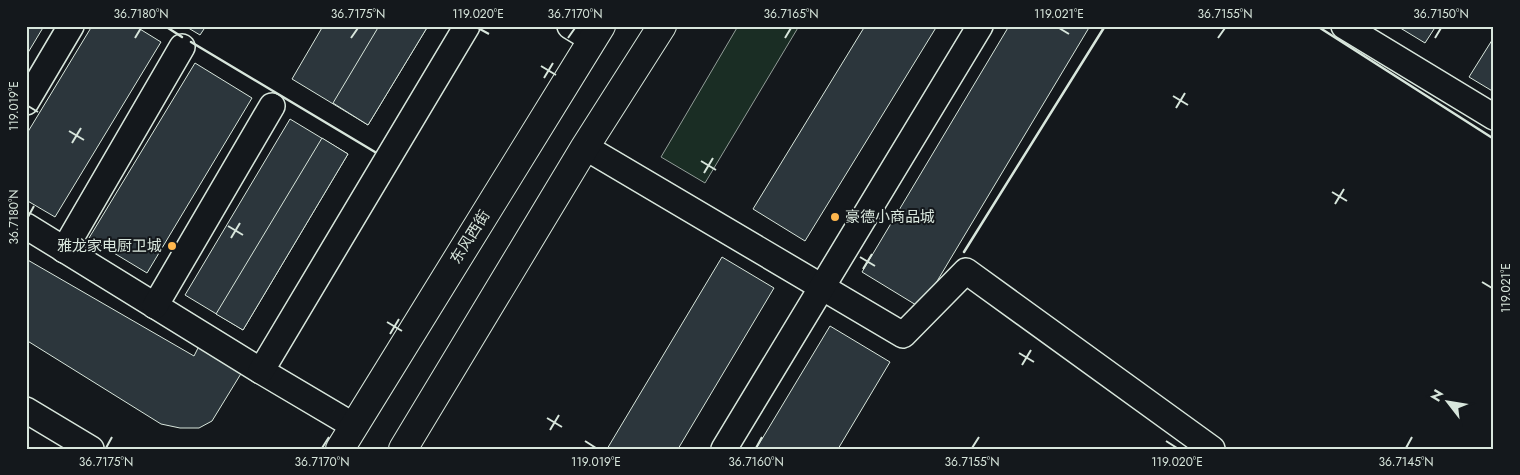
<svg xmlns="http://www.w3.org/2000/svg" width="1520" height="475" font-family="Jost,'Noto Sans SC',sans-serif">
<rect width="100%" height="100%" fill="#14181c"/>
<polygon fill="#1a2d24" stroke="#939e99" points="738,26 799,26 705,183 661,157"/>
<g fill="#2c363c" stroke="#d8e6dc">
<polygon points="26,26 44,26 26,56"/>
<polygon points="92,26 135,26 161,42 55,217 26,200 26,135"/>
<polygon points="185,26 206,26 200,35"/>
<polygon points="323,26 428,26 368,125 292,79"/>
<polygon points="379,26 428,26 368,125 333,103"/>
<polygon points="865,26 937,26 805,241 753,209"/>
<polygon points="1009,26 1090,26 921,308 862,272"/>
<polygon points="1397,26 1436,26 1425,43"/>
<polygon points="1494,37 1494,92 1469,77"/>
<polygon points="195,63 252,98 147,273 89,238"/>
<polygon points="290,119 348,154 243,330 185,295"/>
<polygon points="322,138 348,154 243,330 216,314"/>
<polygon points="722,257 774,288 678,449 607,449"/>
<polygon points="26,259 194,356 199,346 242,372 212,421 199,428 180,428 161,424 26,340"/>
<polygon points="830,326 890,362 838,449 756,449"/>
</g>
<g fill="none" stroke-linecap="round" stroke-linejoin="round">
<g stroke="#d8e6dc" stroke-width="28">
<g id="minor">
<polyline points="570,26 593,40"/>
<polyline points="1344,26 1494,117"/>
<polyline points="26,102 71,26"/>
<polyline points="585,147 903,335 966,271 1212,449"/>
<polyline points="26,226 261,371 354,426"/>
<polyline points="64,250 182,47"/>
<polyline points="155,306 272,106"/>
<polyline points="261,371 467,26"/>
<polyline points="26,410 91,449"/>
<polyline points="724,449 980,26"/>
</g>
</g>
<g stroke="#d8e6dc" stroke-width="30">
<g id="major">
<polyline points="340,449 601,26"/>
<polyline points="403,449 585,147 662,26"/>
</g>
</g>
<use href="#minor" stroke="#14181c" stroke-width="25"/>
<use href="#major" stroke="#14181c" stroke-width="28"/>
<g stroke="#d8e6dc" stroke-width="2.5">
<polyline points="165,26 182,37"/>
<polyline points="1317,26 1494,139"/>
<polyline points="191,42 375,152"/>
<polyline points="964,252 1105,26"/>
</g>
</g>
<path fill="none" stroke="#d8e6dc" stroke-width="2" d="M478 28 489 34M1059 28 1069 34M135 38 141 28M351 38 358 28M568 38 575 28M785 38 791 28M1218 38 1225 28M1435 38 1441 28M541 66 556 75M544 78 553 63M1173 96 1188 105M28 106 38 112M1176 108 1185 93M69 131 84 140M72 143 81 128M701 161 716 170M704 173 713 158M1332 192 1347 201M1335 204 1344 189M28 217 34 206M228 226 243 235M231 238 240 223M860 257 875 266M863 269 872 254M1482 282 1492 288M387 322 402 331M390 334 399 319M1019 353 1034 362M1022 365 1031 350M547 418 562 427M550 430 559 415M585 441 596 448M1166 441 1177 448M106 448 112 437M322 448 329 437M756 448 762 437M972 448 979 437M1406 448 1412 437"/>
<g fill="#ffb74d" stroke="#14181c" stroke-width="2">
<circle cx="835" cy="217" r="5"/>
<circle cx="172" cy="246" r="5"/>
</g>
<g text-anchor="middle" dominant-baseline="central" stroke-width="4" stroke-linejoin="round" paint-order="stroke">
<g font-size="15" fill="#d8e6dc" stroke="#14181c" text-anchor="start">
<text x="845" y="217">豪德小商品城</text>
<text x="162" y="246" text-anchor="end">雅龙家电厨卫城</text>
</g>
<g font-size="15" fill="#d8e6dc" stroke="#14181c">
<text transform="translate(470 237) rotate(-58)">东风西街</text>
</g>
</g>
<rect width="1520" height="475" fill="none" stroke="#14181c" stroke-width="55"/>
<g transform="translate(1448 402) rotate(301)" stroke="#14181c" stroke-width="4" paint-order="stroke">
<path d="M0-4L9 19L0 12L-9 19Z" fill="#d8e6dc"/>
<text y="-8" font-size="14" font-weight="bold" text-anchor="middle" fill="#d8e6dc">N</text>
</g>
<rect x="28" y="28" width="1464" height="420" fill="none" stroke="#d8e6dc" stroke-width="2"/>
<g font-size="12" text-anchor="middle" fill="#d8e6dc">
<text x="141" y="18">36.7180°N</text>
<text x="358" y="18">36.7175°N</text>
<text x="478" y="18">119.020°E</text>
<text x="575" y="18">36.7170°N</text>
<text x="791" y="18">36.7165°N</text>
<text x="1059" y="18">119.021°E</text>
<text x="1225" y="18">36.7155°N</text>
<text x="1441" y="18">36.7150°N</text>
<text transform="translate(14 106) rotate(-90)" y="4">119.019°E</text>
<text transform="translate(14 217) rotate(-90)" y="4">36.7180°N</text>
<text transform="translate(1506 288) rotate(-90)" y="4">119.021°E</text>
<text x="106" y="466">36.7175°N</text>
<text x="322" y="466">36.7170°N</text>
<text x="596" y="466">119.019°E</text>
<text x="756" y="466">36.7160°N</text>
<text x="972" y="466">36.7155°N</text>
<text x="1177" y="466">119.020°E</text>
<text x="1406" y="466">36.7145°N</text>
</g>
</svg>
